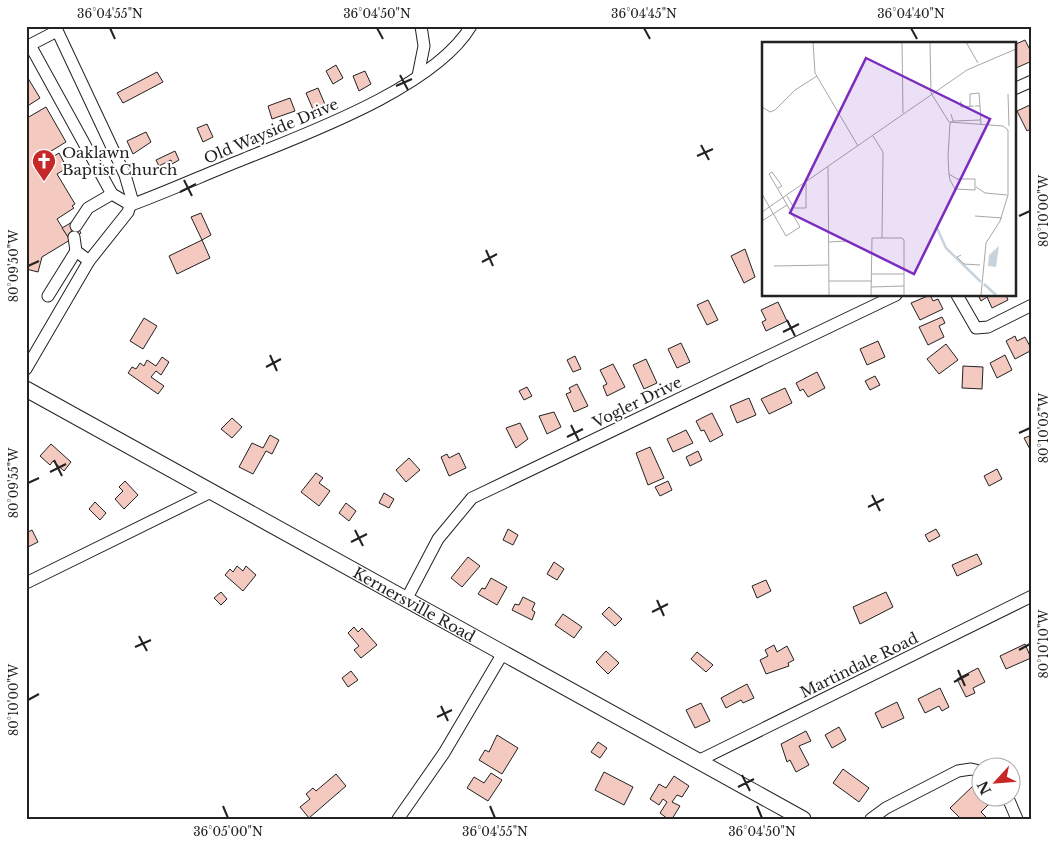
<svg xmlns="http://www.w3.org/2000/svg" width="1058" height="845" font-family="'Libre Baskerville',serif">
<rect width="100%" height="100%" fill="#fff"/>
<g fill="#f3c9c0" stroke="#222">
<polygon points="1025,40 1032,54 1032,61 1016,68 1014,45"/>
<polygon points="336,65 343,78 333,84 326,71"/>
<polygon points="365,71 371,84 359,91 353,76"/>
<polygon points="157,72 163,82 123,103 117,93"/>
<polygon points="26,75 40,98 26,107"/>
<polygon points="318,88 327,109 315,114 306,93"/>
<polygon points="290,98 295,111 272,119 268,106"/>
<polygon points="1032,104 1032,128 1027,131 1017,111"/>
<polygon points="46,107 66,142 48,153 51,158 59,153 67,168 57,174 75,204 72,206 74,208 57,219 70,240 42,257 38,272 26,269 26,117 27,118"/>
<polygon points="207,124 213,137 203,142 197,128"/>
<polygon points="146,132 151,142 133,154 127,141"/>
<polygon points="175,151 179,160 172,164 171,160 159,166 156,160"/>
<polygon points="201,213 211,235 202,240 191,217"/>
<polygon points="74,221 81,233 70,240 62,228"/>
<polygon points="202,240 210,258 177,274 169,256"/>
<polygon points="745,249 755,277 744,283 731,256"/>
<polygon points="930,295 933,301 938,299 943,309 920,320 911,303"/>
<polygon points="978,295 1006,295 1008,300 992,308 987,297 981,301"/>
<polygon points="708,300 718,320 707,325 697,305"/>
<polygon points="778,302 787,321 766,331 762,322 766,320 761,310"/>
<polygon points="942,317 945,323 939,326 944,337 928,345 919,327"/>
<polygon points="144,318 157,326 143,349 130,341"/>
<polygon points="1015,336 1017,341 1025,337 1032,350 1015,359 1006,341"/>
<polygon points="878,341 885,357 867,365 860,349"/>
<polygon points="681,343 690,362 677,368 668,349"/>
<polygon points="946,344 958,360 939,374 927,359"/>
<polygon points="1005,355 1012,370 997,378 990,363"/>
<polygon points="575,356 581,369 573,372 567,360"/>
<polygon points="162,357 169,362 161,375 156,371 151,377 164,386 158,394 128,373 132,367 136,369 140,363 144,366 147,360 156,366"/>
<polygon points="646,359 657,383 644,389 633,365"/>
<polygon points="613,364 625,387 607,396 603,386 607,384 600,370"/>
<polygon points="963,366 983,367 982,389 962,388"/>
<polygon points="817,372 825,388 808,397 803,389 800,391 796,383"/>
<polygon points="875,376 880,385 870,390 865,381"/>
<polygon points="577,384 588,406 574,412 566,394 571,392 569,388"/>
<polygon points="527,387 532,396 524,400 519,391"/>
<polygon points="785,388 792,403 769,414 761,399"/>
<polygon points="749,398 756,415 737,423 730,406"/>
<polygon points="554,412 561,427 547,434 539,416"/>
<polygon points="712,413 723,435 710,442 704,430 701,431 696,421"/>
<polygon points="232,418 242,427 232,438 221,429"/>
<polygon points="520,423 528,439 516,448 506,428"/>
<polygon points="686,430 693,443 673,452 667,439"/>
<polygon points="270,435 279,440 272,454 266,451 253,474 239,467 252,443 263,448"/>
<polygon points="1032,435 1032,453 1024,438"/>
<polygon points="51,444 71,462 64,471 53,461 50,465 40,456"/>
<polygon points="650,447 664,478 648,485 636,453"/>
<polygon points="698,451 702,460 690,466 686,457"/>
<polygon points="459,453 466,468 449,476 441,457 447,454 449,458"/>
<polygon points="409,458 420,470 406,482 396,470"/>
<polygon points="997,469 1002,479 989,486 984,476"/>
<polygon points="316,473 323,478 319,483 330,491 319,506 301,492"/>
<polygon points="125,481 138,495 124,509 115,499 123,491 119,487"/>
<polygon points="668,481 672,490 660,496 655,487"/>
<polygon points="384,493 394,499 389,508 379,503"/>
<polygon points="95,502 106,513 100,520 89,509"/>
<polygon points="346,503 356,511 349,521 339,513"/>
<polygon points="508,529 518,535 513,545 503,540"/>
<polygon points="936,529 940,536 929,542 925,535"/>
<polygon points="32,530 38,542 26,548 26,533"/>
<polygon points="977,554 982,564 957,576 952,565"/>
<polygon points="468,557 480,566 462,587 451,578"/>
<polygon points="554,562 564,569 557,580 547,574"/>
<polygon points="237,566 243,571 246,566 256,575 243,591 225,575 230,569 233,572"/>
<polygon points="491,578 507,587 497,605 478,594 482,588 485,589"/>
<polygon points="766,580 771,591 757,598 752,586"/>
<polygon points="221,592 227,599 221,605 214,598"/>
<polygon points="886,592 893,607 860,624 853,607"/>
<polygon points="523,597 535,603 532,610 535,612 532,620 512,610 515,604 519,605"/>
<polygon points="609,607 622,619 615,626 602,614"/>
<polygon points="563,614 582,627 574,638 555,625"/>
<polygon points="354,627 358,632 362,628 377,645 361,658 354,650 359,646 348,633"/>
<polygon points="1025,644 1031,658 1006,669 1000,656"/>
<polygon points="774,645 777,652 787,646 794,660 788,663 789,666 766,674 760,660 768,656 765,650"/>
<polygon points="606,651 619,663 608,674 596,662"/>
<polygon points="697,652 713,665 706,672 691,659"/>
<polygon points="978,668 985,682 973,688 975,693 966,697 957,679"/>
<polygon points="351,671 358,680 348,687 342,678"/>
<polygon points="747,684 754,698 743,703 741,700 726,708 721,698"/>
<polygon points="940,688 949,707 942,711 939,706 925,713 918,699"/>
<polygon points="897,702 904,718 882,728 875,713"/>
<polygon points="701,703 710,721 695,728 686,710"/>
<polygon points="839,727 846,740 832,748 825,735"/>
<polygon points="806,731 811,741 799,746 809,765 796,772 790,760 787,762 781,744"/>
<polygon points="497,735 518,748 502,774 479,760 485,750 489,752"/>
<polygon points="598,742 607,748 600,758 591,752"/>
<polygon points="843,769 869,788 859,802 833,783"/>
<polygon points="604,772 633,787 624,805 595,790"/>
<polygon points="491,773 502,780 488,801 467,788 474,777 484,783"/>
<polygon points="336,774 346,786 309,818 300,807 310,799 306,794 313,788 316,791"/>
<polygon points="674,776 689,786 682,797 677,795 672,802 680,806 672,819 668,819 660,813 667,802 663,799 659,805 650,799 659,784 666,788"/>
<polygon points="975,784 980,789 980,798 989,798 992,801 981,812 988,819 961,819 950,808"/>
</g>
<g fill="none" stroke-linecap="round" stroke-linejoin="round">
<g stroke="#222" stroke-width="13">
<g id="minor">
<polyline points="30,45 112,194"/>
<polyline points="26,47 57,31"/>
<polyline points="418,76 424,46 421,26"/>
<polyline points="1014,89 1032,81"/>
<path d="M76 226 88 208 112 194 131 205C169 191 206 174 244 159 308 133 435 87 471 26"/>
<polyline points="74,237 76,251 89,261"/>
<polyline points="957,295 976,328 988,327 1032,305"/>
<polyline points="48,296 76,251"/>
<polyline points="26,369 89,261 128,212 132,199 125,175 55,26"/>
<polyline points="26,583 213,491"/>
<polyline points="407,598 438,539 472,498 896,295"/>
<polyline points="700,760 1032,596"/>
<polyline points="1008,798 1017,819"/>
<polyline points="398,819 444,753 503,653"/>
<polyline points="871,819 886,808 958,771 971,769 980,771"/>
</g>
</g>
<g stroke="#222" stroke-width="17">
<g id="major">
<path id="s1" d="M26 389 803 819"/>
</g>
</g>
<use href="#minor" stroke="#fff" stroke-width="11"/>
<use href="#major" stroke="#fff" stroke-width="15"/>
</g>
<path fill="none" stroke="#222" stroke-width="2" d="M110 28 115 39M377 28 383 39M644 28 650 39M911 28 917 39M400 75 408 90M396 86 412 79M701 145 709 160M697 156 713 149M184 180 192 196M180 192 196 184M1019 216 1030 211M486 250 493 266M482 262 497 254M28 266 39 261M787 320 795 336M783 332 799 324M270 355 277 371M266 367 281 359M571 425 579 441M1019 433 1030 428M567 437 583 429M54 460 62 476M50 472 66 464M28 483 39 478M872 495 880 511M868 507 884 499M355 530 363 546M351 542 367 534M657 600 664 616M652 612 668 604M139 636 147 651M135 647 151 640M1019 650 1030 644M958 670 965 686M954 682 969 674M28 700 39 694M441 706 448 721M437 717 452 710M742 775 750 791M738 787 754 779M223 806 228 818M490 806 495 818M757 806 762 818"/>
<defs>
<g id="church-pin" transform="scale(1.25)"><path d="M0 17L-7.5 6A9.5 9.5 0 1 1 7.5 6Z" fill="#c62828" stroke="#fff"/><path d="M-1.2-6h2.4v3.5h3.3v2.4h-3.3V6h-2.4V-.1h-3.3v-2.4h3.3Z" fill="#fff"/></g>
</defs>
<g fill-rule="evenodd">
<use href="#church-pin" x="44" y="161"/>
</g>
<g text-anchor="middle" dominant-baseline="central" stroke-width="4" stroke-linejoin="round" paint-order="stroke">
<g font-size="15" fill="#222" stroke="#fff">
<text transform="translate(271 131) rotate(-23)">Old Wayside Drive</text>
<text transform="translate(637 402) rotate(-26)">Vogler Drive</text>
<text stroke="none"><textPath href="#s1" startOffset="444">Kernersville Road</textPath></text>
<text transform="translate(859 665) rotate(-26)">Martindale Road</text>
</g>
<g font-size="15" fill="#222" stroke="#fff" text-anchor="start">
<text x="62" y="152">Oaklawn<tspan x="62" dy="17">Baptist Church</tspan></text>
</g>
</g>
<g transform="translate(762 42)">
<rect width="254" height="254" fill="#fff"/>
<path d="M237 204 234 225 226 224 227 213Z" fill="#c7d3dd"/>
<path fill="none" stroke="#c7d3dd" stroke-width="2.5" d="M175 186 184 206 219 240M222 242 234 253"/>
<path fill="none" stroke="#a7a7a7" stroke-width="1" d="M51 0 53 31 96 104M140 0 141 71M168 0 169 51 187 80 241 84 246 88V153L238 179 224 201 219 253M204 0 216 21M246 52 247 84M199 59V65L212 64M208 64V52L217 51 218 64H213M218 64 219 83M0 65 8 70 13 68 33 48 55 34M191 79 219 78M111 94 121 110 120 196M66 125 67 253M187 132 195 137H213V148L193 147 188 138 187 132 186 115 188 81 191 79 189 72M214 145 223 151 245 153M0 152 24 194 38 185 7 132 10 130 20 144 16 146M25 154 32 166H44V141M0 170 205 28 254 7M213 174 240 176M0 179 25 163M67 200 84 199M199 213 195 215 202 222 218 223M12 224 66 223M110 232H142M67 239H110M109 245 142 244M109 253 110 196H140L142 198V253"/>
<path fill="#7b2cbf" fill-opacity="0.15" stroke="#7b2cbf" stroke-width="2.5" d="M104 16 228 77 152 232 28 171Z"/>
<rect width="254" height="254" fill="none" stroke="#222" stroke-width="2.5"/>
</g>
<rect width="1058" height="845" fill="none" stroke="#ffffff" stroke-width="55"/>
<g transform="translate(996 782) rotate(244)"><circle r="24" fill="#ffffff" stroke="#a7a7a7"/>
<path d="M0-4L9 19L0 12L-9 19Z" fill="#c62828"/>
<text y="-8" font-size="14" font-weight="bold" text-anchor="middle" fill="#222222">N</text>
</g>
<rect x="28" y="28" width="1002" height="790" fill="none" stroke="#222" stroke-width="2"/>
<g font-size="12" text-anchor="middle" fill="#222">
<text x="110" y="18">36°04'55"N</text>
<text x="377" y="18">36°04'50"N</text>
<text x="644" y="18">36°04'45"N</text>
<text x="911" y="18">36°04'40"N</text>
<text transform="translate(1044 211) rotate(-90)" y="4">80°10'00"W</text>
<text transform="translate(14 266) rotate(-90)" y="4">80°09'50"W</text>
<text transform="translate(1044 428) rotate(-90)" y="4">80°10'05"W</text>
<text transform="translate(14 483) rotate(-90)" y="4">80°09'55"W</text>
<text transform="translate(1044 644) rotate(-90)" y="4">80°10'10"W</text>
<text transform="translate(14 700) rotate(-90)" y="4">80°10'00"W</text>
<text x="228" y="836">36°05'00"N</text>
<text x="495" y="836">36°04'55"N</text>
<text x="762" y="836">36°04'50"N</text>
</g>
</svg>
